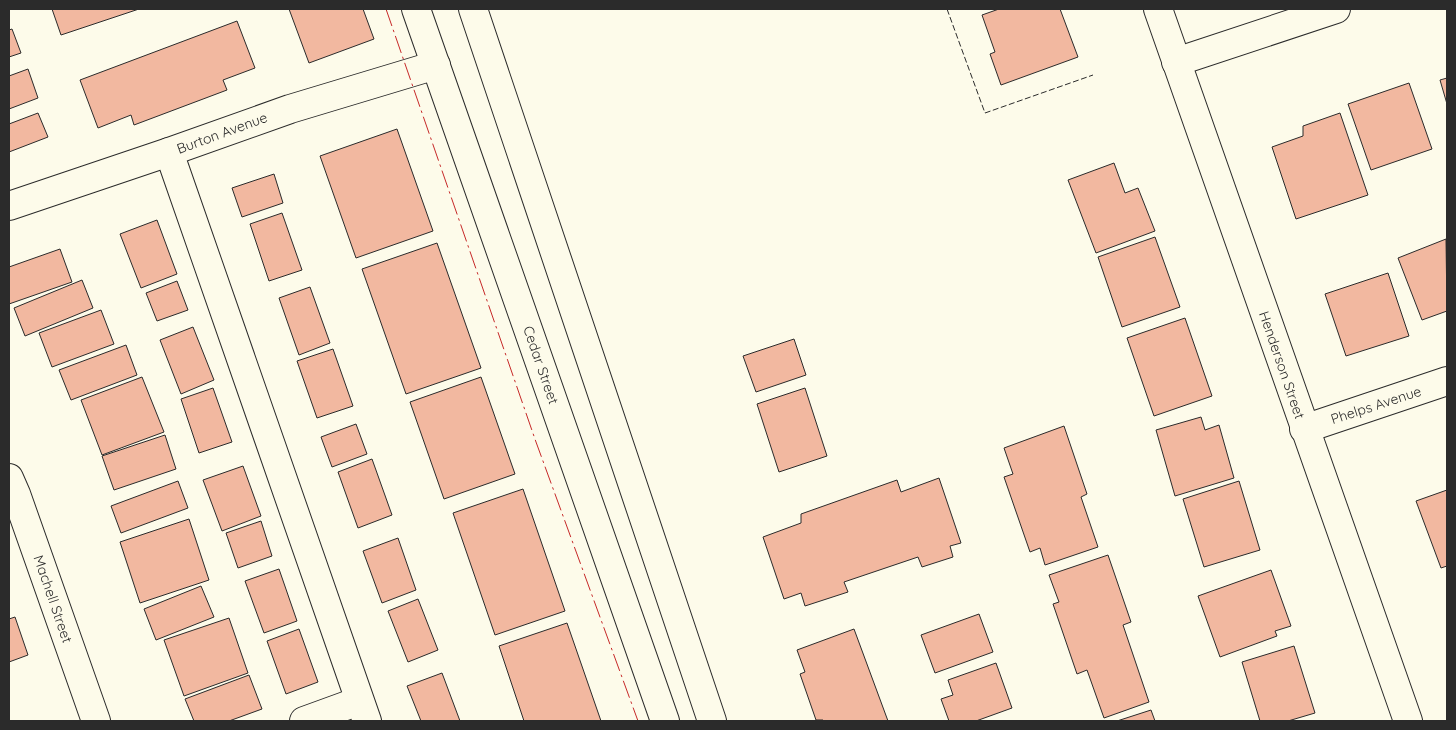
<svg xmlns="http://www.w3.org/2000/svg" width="1456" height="730" font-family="Quicksand,sans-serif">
<rect width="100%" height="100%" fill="#fdfbea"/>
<g fill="#f2b8a0" stroke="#2b2b2b">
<polygon points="52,9 139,9 61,35"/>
<polygon points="289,9 363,9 374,39 309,63"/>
<polygon points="999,9 1060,9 1078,57 1001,85 990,54 995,52 982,15"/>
<polygon points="237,21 255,68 223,80 227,90 134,125 131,115 98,128 80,80"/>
<polygon points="12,29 21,53 9,57 9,30"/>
<polygon points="28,69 38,98 9,109 9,76"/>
<polygon points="1447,78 1447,104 1440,80"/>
<polygon points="1409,83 1432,149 1371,170 1348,104"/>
<polygon points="38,113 48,137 9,152 9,124"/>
<polygon points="1340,113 1368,195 1296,219 1272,147 1303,136 1303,126"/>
<polygon points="397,129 433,231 356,258 320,156"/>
<polygon points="1114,163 1125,193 1138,188 1155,231 1096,253 1068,180"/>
<polygon points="274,174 283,203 242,217 232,188"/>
<polygon points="282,213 302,270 269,281 250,224"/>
<polygon points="157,220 177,274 141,288 120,234"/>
<polygon points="1155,237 1180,307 1122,327 1098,257"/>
<polygon points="1446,239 1447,311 1422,320 1398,258"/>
<polygon points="437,243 481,368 406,394 362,269"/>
<polygon points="60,249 72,282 9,304 9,267"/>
<polygon points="1388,273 1409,336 1346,356 1325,294"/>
<polygon points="82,280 93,308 25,336 14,308"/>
<polygon points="177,281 188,310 157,321 146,293"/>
<polygon points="310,287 330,343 299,355 279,298"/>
<polygon points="101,310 114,344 52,367 39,333"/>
<polygon points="1185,318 1212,396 1154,416 1127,338"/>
<polygon points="193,327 214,380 181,394 160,340"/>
<polygon points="794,339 806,375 756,392 743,356"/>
<polygon points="126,345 137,375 71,400 59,370"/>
<polygon points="333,349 353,406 317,418 297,361"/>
<polygon points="142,377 164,432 102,455 81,400"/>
<polygon points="481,377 515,474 444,499 410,402"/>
<polygon points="213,388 232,442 199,453 181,399"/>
<polygon points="805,388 827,456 779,472 757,404"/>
<polygon points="1201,417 1205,430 1219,425 1234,478 1175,496 1156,430"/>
<polygon points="356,424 367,454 332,467 321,437"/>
<polygon points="1064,426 1087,494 1081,497 1098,547 1045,565 1040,548 1030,552 1004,477 1013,474 1004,448"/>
<polygon points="165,435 176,469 114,490 102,456"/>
<polygon points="372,459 392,515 358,528 338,472"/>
<polygon points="243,466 261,516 222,531 203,480"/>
<polygon points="939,478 961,543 950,546 953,557 922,567 918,557 844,582 848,592 805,606 801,593 784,599 763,537 801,523 801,514 897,480 901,492"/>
<polygon points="178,481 188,508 121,533 111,506"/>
<polygon points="1239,481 1260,550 1204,567 1183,499"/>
<polygon points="523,489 565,611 495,635 453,513"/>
<polygon points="1447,490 1447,566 1441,568 1416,501"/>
<polygon points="189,519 209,580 140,603 120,542"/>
<polygon points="261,521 272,556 238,568 226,533"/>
<polygon points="398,538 416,590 382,603 363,551"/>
<polygon points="1108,555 1131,622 1123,625 1149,702 1104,718 1087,670 1077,674 1053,604 1059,602 1049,575"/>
<polygon points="279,569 297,621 264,633 245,581"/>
<polygon points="1271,570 1291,626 1275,631 1277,636 1220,657 1198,596"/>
<polygon points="201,586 214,617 156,640 144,609"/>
<polygon points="418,599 438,650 408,662 388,611"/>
<polygon points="979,614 993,652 935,673 921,635"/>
<polygon points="15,617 28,655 9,662 9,619"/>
<polygon points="229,618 248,673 184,696 164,640"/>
<polygon points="567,623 601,721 524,721 499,646"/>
<polygon points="299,629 318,682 286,694 267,641"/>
<polygon points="854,629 888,721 823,721 823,720 816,720 800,674 805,672 797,650"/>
<polygon points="1294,646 1315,713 1288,721 1260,721 1242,662"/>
<polygon points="996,663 1012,708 976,721 949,721 941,699 953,695 948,680"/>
<polygon points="442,673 460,721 421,721 407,686"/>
<polygon points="249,675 262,709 229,721 194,721 185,699"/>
<polygon points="1151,710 1155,721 1117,721"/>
</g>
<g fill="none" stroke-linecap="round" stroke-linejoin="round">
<g stroke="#2b2b2b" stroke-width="30">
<g id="minor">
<polyline points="1158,9 1408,721"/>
<polyline points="1176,62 1336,9"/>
<polyline points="169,152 367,721"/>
<polyline points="9,206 169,152 290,109 436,65"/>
<polyline points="1304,429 1447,381"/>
<polyline points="9,478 16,494 96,721"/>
<polyline points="304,721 359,701"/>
</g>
</g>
<g stroke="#2b2b2b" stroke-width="30">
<g id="secondary">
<polyline points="416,9 665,721"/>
<polyline points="473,9 712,721"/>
</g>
</g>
<use href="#minor" stroke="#fdfbea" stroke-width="28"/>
<use href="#secondary" stroke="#fdfbea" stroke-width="28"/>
<polyline stroke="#2b2b2b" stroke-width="1" stroke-dasharray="6 2.5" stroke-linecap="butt" points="947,9 985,113 1093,75"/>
<polyline stroke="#c62828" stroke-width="1" stroke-dasharray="18 4 2.5 4" stroke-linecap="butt" points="386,9 536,442 638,721"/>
</g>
<g text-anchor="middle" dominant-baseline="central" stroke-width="4" stroke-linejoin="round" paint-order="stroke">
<g font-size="14" fill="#2b2b2b" stroke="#fdfbea">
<text transform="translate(222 133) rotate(-20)">Burton Avenue</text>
<text transform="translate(541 365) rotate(71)">Cedar Street</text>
<text transform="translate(1282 365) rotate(71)">Henderson Street</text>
<text transform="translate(1376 405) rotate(-18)">Phelps Avenue</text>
<text transform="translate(53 599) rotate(71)">Machell Street</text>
</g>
</g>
<rect width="1456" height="730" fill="none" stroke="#2b2b2b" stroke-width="20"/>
</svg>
